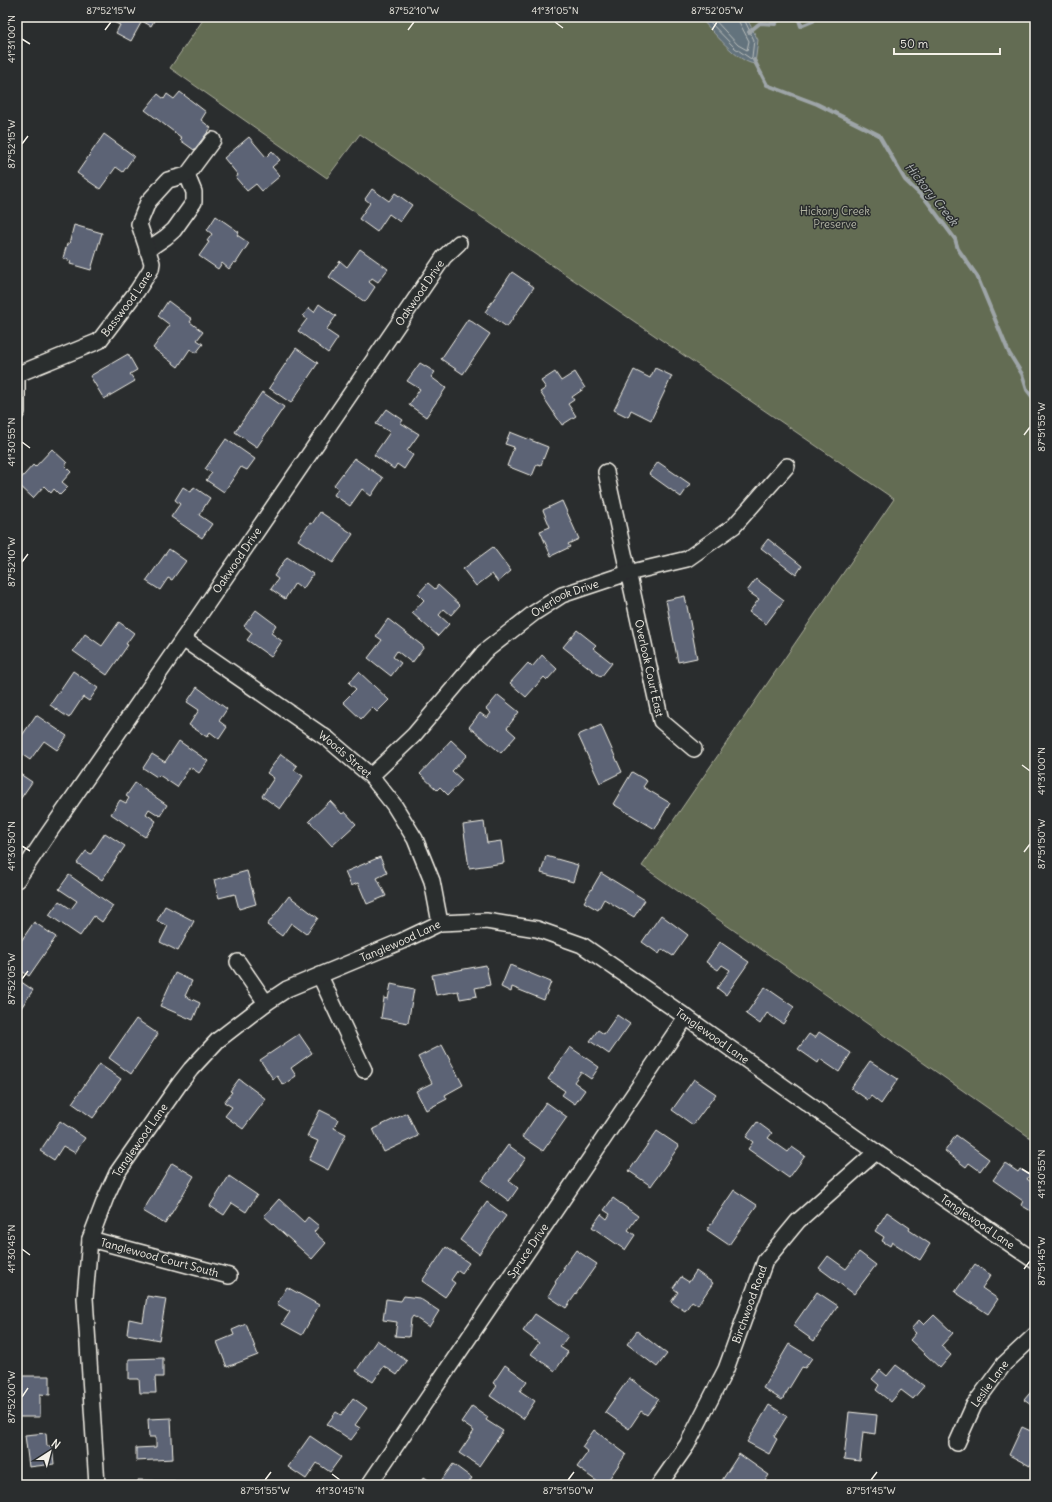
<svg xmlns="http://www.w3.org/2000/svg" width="1052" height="1502" font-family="Delius,sans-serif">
<rect width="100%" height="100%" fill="#2a2d2e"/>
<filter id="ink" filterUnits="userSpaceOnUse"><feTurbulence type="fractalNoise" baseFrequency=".025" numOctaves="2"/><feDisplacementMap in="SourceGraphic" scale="8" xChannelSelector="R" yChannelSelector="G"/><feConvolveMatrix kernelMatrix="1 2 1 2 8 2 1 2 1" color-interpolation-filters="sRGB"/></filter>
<g filter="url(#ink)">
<polygon fill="#636c52" stroke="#acae9d" points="205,17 1035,17 1035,1141 642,866 894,499 360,134 327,178 170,68"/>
<path fill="#64737d" stroke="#9ea5a8" d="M699 17H746L758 40 755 64C738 63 712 30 699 17Z"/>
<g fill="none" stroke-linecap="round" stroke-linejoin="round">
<g stroke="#babfbd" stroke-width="1">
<polyline points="705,17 735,48 751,59 752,57 754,40 743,17"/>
<polyline points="712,17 738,45 747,50 749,41 739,22 738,17"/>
</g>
<g stroke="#9ea5a8" stroke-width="4">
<polyline points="798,17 801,26 813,21 816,17"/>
<polyline points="749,32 760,23 775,24 780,17"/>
<polyline points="754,60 767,85 817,104 879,135 905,180 926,200 955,239 958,249 977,276 1009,353 1022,374 1027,390 1035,400"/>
</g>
</g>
<g fill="#5b6475" stroke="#f4f1e8">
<polygon points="113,17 156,17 151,26 142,21 131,41 116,33 120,25 111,21"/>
<polygon points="180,92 206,112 201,120 211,128 194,150 180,140 182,138 145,110 158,94 164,99 167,94 174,99"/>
<polygon points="104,134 134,156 123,172 116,167 100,189 77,173"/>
<polygon points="249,137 266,157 272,151 280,160 272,167 280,176 262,191 256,184 247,191 236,178 238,175 224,158"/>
<polygon points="372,189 389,201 395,193 412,205 400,222 389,214 377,232 359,219 370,203 365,199"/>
<polygon points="216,216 239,232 237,235 249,243 236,263 234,262 229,269 222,263 218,269 199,256 209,242 207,241 212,234 207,230"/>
<polygon points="74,225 102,233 91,270 70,264 71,261 63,258 67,244 69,244"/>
<polygon points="360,249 388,269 378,282 372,278 369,282 375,287 365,302 329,277 340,261 347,267"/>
<polygon points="512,272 534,287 507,327 485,312"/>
<polygon points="168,301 192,319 190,322 203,332 197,340 203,344 196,353 190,349 178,367 153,348 170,325 158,316"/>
<polygon points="319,304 336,316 326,330 338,338 328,353 298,331 307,319 303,316 309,308 314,312"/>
<polygon points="468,319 490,334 463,374 441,359"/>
<polygon points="296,348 318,363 291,403 269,388"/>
<polygon points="128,354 137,370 130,374 135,381 104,399 90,376"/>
<polygon points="420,363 435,372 431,377 446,388 426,417 409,405 420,389 407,381"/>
<polygon points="655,368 672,376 651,420 631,410 628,417 614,410 634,370 650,378"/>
<polygon points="555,372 561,381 575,372 585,388 572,397 574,400 568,404 576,416 562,425 540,392 546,388 541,381"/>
<polygon points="262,392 284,407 257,447 235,432"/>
<polygon points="387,409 403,420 401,423 419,434 407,451 413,455 404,469 397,464 394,469 374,455 390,432 376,424"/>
<polygon points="510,432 548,447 541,465 537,464 532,476 507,466 514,447 505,444"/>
<polygon points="226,439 255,459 247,470 241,467 224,492 206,480 212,473 205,469"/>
<polygon points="52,449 67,463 65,466 71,472 62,482 68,487 60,495 54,489 51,493 44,486 33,498 17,483 33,465 35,467"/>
<polygon points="354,458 383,478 371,496 362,489 350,506 334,495 338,488 334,485"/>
<polygon points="658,462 690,484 681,497 649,474"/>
<polygon points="183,487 191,492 194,487 210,498 199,515 212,524 202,538 171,517 180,504 175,500"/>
<polygon points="562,501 579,539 568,544 570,547 551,556 540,531 550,527 543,510"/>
<polygon points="320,512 353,534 333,563 298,540 310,523 312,524"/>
<polygon points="768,539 802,566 796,575 761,548"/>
<polygon points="493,547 511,571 498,582 492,574 476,586 463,569"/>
<polygon points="169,549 186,561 172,580 168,578 160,590 146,581"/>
<polygon points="287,557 313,574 303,589 295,583 285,599 271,589 278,579 274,576"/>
<polygon points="756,579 784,600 766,624 749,612 759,599 747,591"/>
<polygon points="428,583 435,589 438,585 460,605 451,615 444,609 439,615 449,624 438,636 412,613 424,600 418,594"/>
<polygon points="685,596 697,658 678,662 666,600"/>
<polygon points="256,610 276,625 271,633 282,641 271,657 247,640 252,633 244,626"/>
<polygon points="388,619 424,647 412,663 397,651 393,657 401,663 391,676 368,658 382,640 376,636"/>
<polygon points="119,622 134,633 126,644 128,645 107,675 73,651 85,634 102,646"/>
<polygon points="577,630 596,645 593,648 612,663 601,677 563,647"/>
<polygon points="542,655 557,669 547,680 544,677 526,697 510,683 528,663 532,667"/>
<polygon points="73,671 98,688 89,701 83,697 69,718 50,705"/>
<polygon points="359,672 389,700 377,712 372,707 361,719 343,702 356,689 349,683"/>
<polygon points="197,687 227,709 219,721 227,727 219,739 210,732 207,737 189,725 199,710 187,702"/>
<polygon points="498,695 519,712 507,728 516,736 501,753 469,727 480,713 487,718 491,713 486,709"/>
<polygon points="36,715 67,736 57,750 44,741 30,760 17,751 17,734 21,737"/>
<polygon points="601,725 622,772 600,783 578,735"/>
<polygon points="451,740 467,755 452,771 462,780 448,795 440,787 437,790 420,774"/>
<polygon points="179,741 208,761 199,773 190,767 177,787 159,775 157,777 143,768 152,754 165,762"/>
<polygon points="281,754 297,766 294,770 303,776 280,809 262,796 274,778 267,773"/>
<polygon points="17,772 32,782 17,804"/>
<polygon points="632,772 647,781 643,787 670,803 655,829 613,804"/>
<polygon points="135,783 167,805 160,816 149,809 146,814 156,821 145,837 111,814 120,800 126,803 129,798 126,796"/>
<polygon points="330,801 342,814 345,812 356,824 332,846 309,821"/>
<polygon points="484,822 487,843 501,841 504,863 469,868 463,825"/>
<polygon points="105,833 125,846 102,880 77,863 86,851 91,854"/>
<polygon points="546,856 578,865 573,882 541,873"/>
<polygon points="380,857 387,873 377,878 386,896 367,904 358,883 351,886 345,872"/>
<polygon points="247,871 256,904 239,909 235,894 219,898 214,880"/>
<polygon points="601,873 645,900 634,917 604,899 598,910 584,902"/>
<polygon points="69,875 113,906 102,922 94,916 80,936 49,915 59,901 71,909 77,901 59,889"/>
<polygon points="289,896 318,918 306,934 291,923 282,936 267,925"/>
<polygon points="165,906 194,921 178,951 160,942 168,926 157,921"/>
<polygon points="661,915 688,935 673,956 662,949 659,954 642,942"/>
<polygon points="34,922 56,937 29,976 17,968 17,947"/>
<polygon points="720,942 749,962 726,995 717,988 730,970 722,965 718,970 706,962"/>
<polygon points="486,965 490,985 475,988 477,996 460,999 458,991 436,995 432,975"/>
<polygon points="510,965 551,982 544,1000 512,987 511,992 501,987"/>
<polygon points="175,973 192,981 185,996 200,1003 193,1020 160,1006"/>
<polygon points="17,979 33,990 17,1014"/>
<polygon points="391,984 414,989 408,1023 381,1018 384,998 388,999"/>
<polygon points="765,987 794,1007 783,1024 767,1013 760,1024 746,1014"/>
<polygon points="617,1015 630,1024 609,1054 590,1041 598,1030 604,1034"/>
<polygon points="136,1019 158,1034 131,1074 109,1058"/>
<polygon points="819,1032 851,1053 839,1072 820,1059 818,1063 798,1049 809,1034 815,1038"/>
<polygon points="299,1034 312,1053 291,1068 296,1076 283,1085 277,1076 273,1079 260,1060"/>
<polygon points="442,1045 463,1085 445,1095 447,1099 426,1110 416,1091 432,1083 418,1057"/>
<polygon points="570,1047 599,1067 591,1079 581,1072 574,1082 585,1090 575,1104 562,1095 565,1091 548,1079"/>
<polygon points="870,1061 898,1079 881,1104 871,1096 868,1100 851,1088"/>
<polygon points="99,1064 121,1079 93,1118 72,1103"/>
<polygon points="239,1079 266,1099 243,1129 225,1116 232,1107 224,1102 232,1092 230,1091"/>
<polygon points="694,1079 716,1094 693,1125 672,1110"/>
<polygon points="546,1102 567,1117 543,1151 522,1137"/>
<polygon points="320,1110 338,1119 334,1128 346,1134 328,1170 309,1160 318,1141 307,1136"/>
<polygon points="407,1113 418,1136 384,1152 373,1129"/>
<polygon points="60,1121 85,1138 75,1153 63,1146 54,1160 40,1151"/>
<polygon points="757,1122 772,1133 768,1138 788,1152 792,1147 805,1156 789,1178 748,1149 753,1142 746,1137"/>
<polygon points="657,1131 679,1146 651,1186 629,1171"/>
<polygon points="956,1135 989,1159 980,1171 969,1163 966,1167 945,1151"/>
<polygon points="508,1145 526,1158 509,1181 518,1188 509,1201 482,1181"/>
<polygon points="172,1163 194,1176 165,1224 143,1211"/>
<polygon points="1005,1163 1018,1172 1020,1169 1030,1175 1027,1179 1035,1185 1035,1211 1034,1213 1021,1205 1023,1201 993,1180"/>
<polygon points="229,1176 257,1195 246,1212 232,1203 224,1215 210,1206"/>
<polygon points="734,1190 757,1205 729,1245 707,1230"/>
<polygon points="613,1198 638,1216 628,1230 635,1235 625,1250 592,1227 601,1214 607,1219 610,1214 604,1210"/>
<polygon points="279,1199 304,1222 308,1217 319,1226 314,1232 326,1243 312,1259 264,1216"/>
<polygon points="487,1202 506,1216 479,1254 460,1240"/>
<polygon points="887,1212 910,1228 909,1230 930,1244 920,1260 892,1242 890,1246 882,1241 884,1237 875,1231"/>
<polygon points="446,1247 469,1263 462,1273 458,1270 451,1280 455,1283 445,1297 422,1281"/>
<polygon points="576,1250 597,1264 566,1308 548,1296 556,1283 555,1282 565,1268 563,1268"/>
<polygon points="859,1252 876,1265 854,1294 819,1268 828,1256 846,1269"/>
<polygon points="975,1264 991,1275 982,1288 998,1299 988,1314 955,1292"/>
<polygon points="696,1271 713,1283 698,1305 692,1301 685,1311 671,1302 678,1292 673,1288 681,1277 689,1282"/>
<polygon points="287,1287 319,1305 302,1335 282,1324 290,1312 277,1304"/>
<polygon points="817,1292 838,1306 814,1341 793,1326"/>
<polygon points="147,1296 166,1299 159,1340 127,1334 129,1319 143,1322"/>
<polygon points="404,1296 419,1298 439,1311 429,1327 413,1316 411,1319 409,1337 395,1336 397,1322 383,1320 386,1299 401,1301"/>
<polygon points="535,1314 568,1336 560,1347 568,1352 555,1371 531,1354 539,1343 523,1331"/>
<polygon points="934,1315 953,1333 941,1346 951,1355 940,1368 910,1340 916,1333 911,1329 919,1320 924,1325"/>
<polygon points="246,1324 258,1355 227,1367 217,1342 234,1335 232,1330"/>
<polygon points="637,1331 667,1354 657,1367 627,1344"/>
<polygon points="377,1340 407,1361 397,1375 384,1366 373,1382 356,1371"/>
<polygon points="789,1344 812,1358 805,1368 802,1367 782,1400 763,1388"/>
<polygon points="163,1358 163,1377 155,1377 156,1393 140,1393 139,1379 129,1379 129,1359"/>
<polygon points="505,1365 527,1381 520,1391 535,1401 523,1419 490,1396 497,1386 493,1383"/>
<polygon points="896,1365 924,1386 913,1399 901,1390 891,1402 876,1390 879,1385 872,1379 880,1370 887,1376"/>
<polygon points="18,1376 50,1376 50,1395 40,1394 40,1417 18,1417"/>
<polygon points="629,1378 659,1399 647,1415 641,1411 629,1429 605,1412"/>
<polygon points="1035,1387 1035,1408 1024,1400"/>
<polygon points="353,1398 367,1408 355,1425 360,1428 351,1440 327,1424 336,1412 341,1415"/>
<polygon points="769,1405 787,1416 774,1437 777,1439 769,1454 747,1442"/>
<polygon points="472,1406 488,1417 486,1420 503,1431 479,1466 459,1453 474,1431 461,1422"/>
<polygon points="849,1412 877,1415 875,1434 863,1432 860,1461 844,1459"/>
<polygon points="171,1418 173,1459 136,1461 136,1448 156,1447 156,1437 149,1437 148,1419"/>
<polygon points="1022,1427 1035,1433 1035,1455 1030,1466 1009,1455"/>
<polygon points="594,1430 626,1454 605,1485 602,1485 577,1467 588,1452 582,1447"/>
<polygon points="46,1433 47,1446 52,1446 54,1464 29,1467 25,1435"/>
<polygon points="310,1436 341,1457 330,1472 317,1463 306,1479 288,1467"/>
<polygon points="739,1454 769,1475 762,1485 719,1485"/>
<polygon points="453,1464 472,1478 467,1485 438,1485"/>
<polygon points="424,1477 436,1485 418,1485"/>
<polygon points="138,1480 175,1481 175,1485 138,1485"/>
</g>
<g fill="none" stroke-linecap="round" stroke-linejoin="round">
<g stroke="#f4f1e8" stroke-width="18">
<g id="street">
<polyline points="147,250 166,237 174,230 194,202 194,192 187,175"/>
<polyline points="17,373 17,412"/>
<path id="s1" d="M18 374 99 341 137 291 151 269 152 263 139 224 148 202 168 180 187 175 213 140"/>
<path id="s2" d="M606 472 661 721 694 749"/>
<path id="s3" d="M183 639 329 740 371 776 394 805 415 839 432 881 440 923"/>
<path id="s4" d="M371 776 414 735 484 652 534 613 562 595 628 573 687 559 734 526 787 466"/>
<path id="s5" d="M17 880 48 834 194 623 444 257 459 243"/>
<polyline points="238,962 266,1003"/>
<polyline points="320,976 364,1070"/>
<path id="s6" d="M90 1239 229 1276"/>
<path id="s7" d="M957 1443 974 1405 1004 1364 1035 1335"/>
<path id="s8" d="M97 1485 85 1298 90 1239 106 1197 117 1173 180 1083 191 1069 218 1040 266 1003 287 989 402 941 440 923 486 921 537 929 582 945 686 1017 876 1152 1035 1261"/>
<path id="s9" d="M369 1485 686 1017"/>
<path id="s10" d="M659 1485 687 1445 726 1369 765 1261 798 1221 876 1152"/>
</g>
</g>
<use href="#street" stroke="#2a2d2e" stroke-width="15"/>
</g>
</g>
<path fill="none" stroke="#f4f1e8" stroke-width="1.5" d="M555 22 563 28M105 30 111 22M408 30 414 22M712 30 717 22M22 39 30 44M22 144 28 136M1024 435 1030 427M22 442 30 448M22 562 28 554M1022 765 1030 771M22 846 30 851M1024 852 1030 844M22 979 28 971M1022 1169 1030 1174M22 1249 30 1255M1024 1269 1030 1261M22 1397 28 1388M332 1474 340 1480M265 1480 271 1472M568 1480 574 1472M871 1480 877 1472"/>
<g text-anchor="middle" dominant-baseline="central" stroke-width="3" stroke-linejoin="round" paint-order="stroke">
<g font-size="11" fill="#b3b5a4" stroke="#2a2d2e">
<text x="835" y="211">Hickory Creek<tspan x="835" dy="13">Preserve</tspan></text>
</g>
<g font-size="11" fill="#f4f1e8" stroke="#2a2d2e">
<text stroke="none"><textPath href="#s5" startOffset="712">Oakwood Drive</textPath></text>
<text stroke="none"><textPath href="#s1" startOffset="134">Basswood Lane</textPath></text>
<text stroke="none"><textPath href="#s5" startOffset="388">Oakwood Drive</textPath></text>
<text stroke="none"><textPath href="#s4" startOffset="266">Overlook Drive</textPath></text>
<text stroke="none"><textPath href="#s2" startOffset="201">Overlook Court East</textPath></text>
<text stroke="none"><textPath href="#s3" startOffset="199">Woods Street</textPath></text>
<text stroke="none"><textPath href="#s8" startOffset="694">Tanglewood Lane</textPath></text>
<text stroke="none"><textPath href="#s8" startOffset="1042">Tanglewood Lane</textPath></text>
<text stroke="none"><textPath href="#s8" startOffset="358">Tanglewood Lane</textPath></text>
<text stroke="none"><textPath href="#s8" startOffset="1366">Tanglewood Lane</textPath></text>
<text stroke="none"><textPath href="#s9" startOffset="283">Spruce Drive</textPath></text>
<text stroke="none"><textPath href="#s6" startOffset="72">Tanglewood Court South</textPath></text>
<text stroke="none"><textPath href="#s10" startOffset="203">Birchwood Road</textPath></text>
<text stroke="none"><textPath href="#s7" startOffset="68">Leslie Lane</textPath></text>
</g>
<g font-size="12" font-style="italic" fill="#b3b8b8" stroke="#2a2d2e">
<text transform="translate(932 194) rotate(51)">Hickory Creek</text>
</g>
</g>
<rect width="1052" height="1502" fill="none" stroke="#2a2d2e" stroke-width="44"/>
<g transform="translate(50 1452) rotate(36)" stroke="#2a2d2e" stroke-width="3" paint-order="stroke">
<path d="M0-3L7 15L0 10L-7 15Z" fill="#f4f1e8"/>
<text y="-6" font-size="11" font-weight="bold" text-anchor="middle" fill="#f4f1e8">N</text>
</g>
<path d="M894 48v6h106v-6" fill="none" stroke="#f4f1e8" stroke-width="2"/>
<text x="900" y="48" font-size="12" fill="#f4f1e8" stroke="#2a2d2e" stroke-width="3" paint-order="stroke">50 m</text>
<rect x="22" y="22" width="1008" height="1458" fill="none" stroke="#f4f1e8" stroke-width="1.5"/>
<g font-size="10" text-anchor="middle" fill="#f4f1e8">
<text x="111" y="14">87°52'15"W</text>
<text x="414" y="14">87°52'10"W</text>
<text x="555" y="14">41°31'05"N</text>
<text x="717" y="14">87°52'05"W</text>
<text transform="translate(11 39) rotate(-90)" y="4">41°31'00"N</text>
<text transform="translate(11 144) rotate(-90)" y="4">87°52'15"W</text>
<text transform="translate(1041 427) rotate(-90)" y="4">87°51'55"W</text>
<text transform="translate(11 442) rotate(-90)" y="4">41°30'55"N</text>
<text transform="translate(11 562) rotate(-90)" y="4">87°52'10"W</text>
<text transform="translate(1041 771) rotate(-90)" y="4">41°31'00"N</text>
<text transform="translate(1041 844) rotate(-90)" y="4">87°51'50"W</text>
<text transform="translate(11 846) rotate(-90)" y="4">41°30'50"N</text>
<text transform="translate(11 979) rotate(-90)" y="4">87°52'05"W</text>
<text transform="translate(1041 1174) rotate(-90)" y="4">41°30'55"N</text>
<text transform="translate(11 1249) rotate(-90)" y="4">41°30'45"N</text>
<text transform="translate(1041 1261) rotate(-90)" y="4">87°51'45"W</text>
<text transform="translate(11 1397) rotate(-90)" y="4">87°52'00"W</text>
<text x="265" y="1494">87°51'55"W</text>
<text x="340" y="1494">41°30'45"N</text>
<text x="568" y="1494">87°51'50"W</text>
<text x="871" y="1494">87°51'45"W</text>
</g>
</svg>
